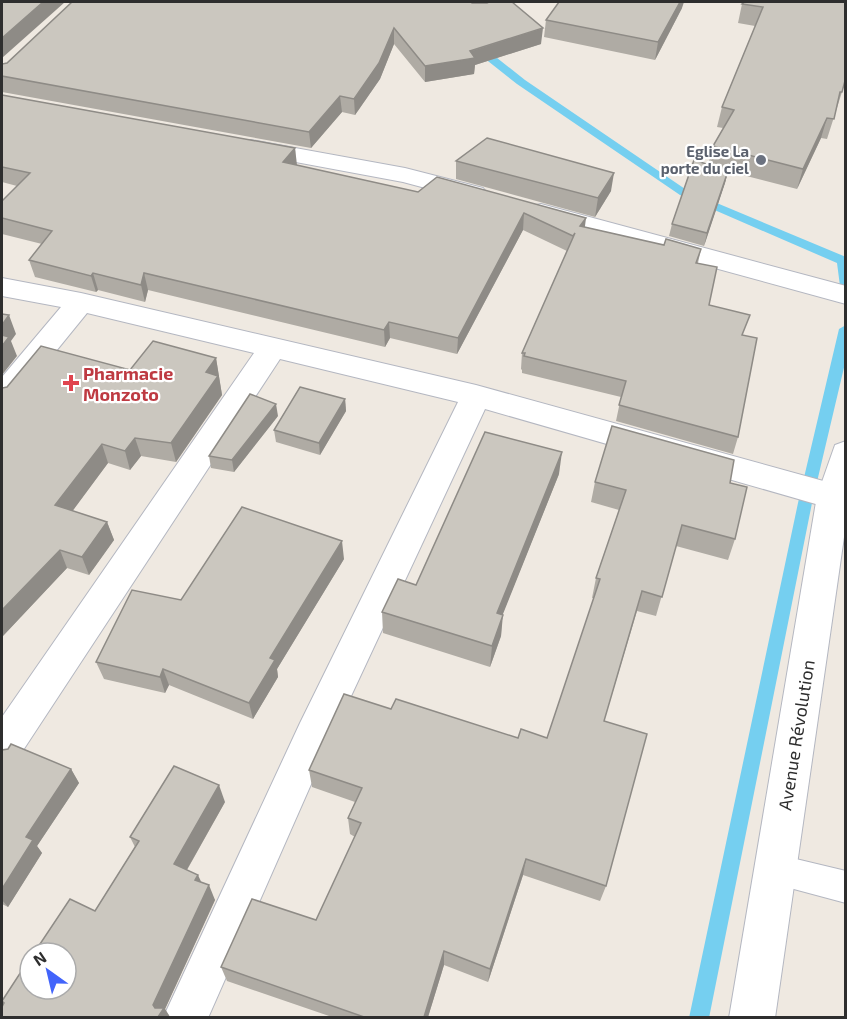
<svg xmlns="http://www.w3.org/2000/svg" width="847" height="1019" font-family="'Exo 2',sans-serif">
<rect width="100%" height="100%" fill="#efe9e1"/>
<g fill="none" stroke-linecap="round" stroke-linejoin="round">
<g fill="#75cff0" fill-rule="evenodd">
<polygon points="474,46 482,46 525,80 688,191 846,257 846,290 840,286 837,263 680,195 517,84 474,50"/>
<polygon points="846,325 846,359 812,503 709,1018 689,1018 798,503 839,329"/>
</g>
<g stroke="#b4b7c1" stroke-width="2">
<polygon id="service" points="775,854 846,871 846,903 764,881 759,870 764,859"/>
</g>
<g stroke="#b4b7c1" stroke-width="2">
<g id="minor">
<polygon points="251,140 405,168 483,188 487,193 483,198 474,201 403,182 242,152 239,147 242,142"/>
<polygon points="541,204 846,286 846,304 532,218 528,212 532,206"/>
<polygon points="2,278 81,293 476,385 845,487 846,503 833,509 485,409 331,739 208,1018 163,1018 300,723 458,402 280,359 16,761 2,766 2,717 254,353 87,313 13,404 2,407 2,377 61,307 2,296"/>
</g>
</g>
<g stroke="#b4b7c1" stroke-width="2">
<polygon id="tertiary" points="846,441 846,523 775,1018 729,1018 817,496 835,445"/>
</g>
<use href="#service" fill="#fff" fill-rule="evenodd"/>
<use href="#minor" fill="#fff" fill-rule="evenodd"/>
<use href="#tertiary" fill="#fff" fill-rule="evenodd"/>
</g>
<g fill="#afaba4">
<polygon points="72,2 476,2 474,3 541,44 475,65 474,74 425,82 394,44 380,79 355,115 342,112 311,148 2,92 2,93 2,64 7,63"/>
<polygon points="846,2 842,92 827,139 821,138 797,189 723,170 728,171 725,183 704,246 669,236 672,224 708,165 713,146 723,128 717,127 722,107 755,26 738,23 742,4"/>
<polygon points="682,8 655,60 544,37 546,20"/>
<polygon points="2,95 295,148 296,165 418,192 437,177 585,227 664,245 701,249 698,263 709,305 743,335 738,437 733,454 616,421 621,397 522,373 522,370 521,369 522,353 567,251 523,230 457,354 390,338 385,347 148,290 145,302 98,290 96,292 35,277 29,260 42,244 2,234 2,201 17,186 2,182"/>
<polygon points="456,161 611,191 595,217 456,179"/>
<polygon points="216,358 222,395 176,462 141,456 130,470 108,463 72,511 107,522 114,540 89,575 67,568 2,637 130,370"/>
<polygon points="345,399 346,411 320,455 276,442 274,430"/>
<polygon points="278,416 234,472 211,468 209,456"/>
<polygon points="559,474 502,615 501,636 490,667 383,633 382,612"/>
<polygon points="595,482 730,483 735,539 728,560 676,546 656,616 637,611 604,721 606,886 600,901 523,875 488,982 444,965 428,1017 332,1017 227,981 221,967 316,920 355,837 350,834 348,818 355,802 312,787 309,770 391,709 518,738 547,738 594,598 592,598 596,578 619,510 591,502"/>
<polygon points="344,559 277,669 278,677 253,719 169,685 165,693 104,679 96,662 181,600"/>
<polygon points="2,750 71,769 79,783 37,846 42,853 8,907 2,904"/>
<polygon points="225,802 187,870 201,882 215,900 165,1009 170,1017 2,1017 3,1003 2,1001 95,911 135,847 130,837"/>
</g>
<g fill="#8e8b86">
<polygon points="43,2 65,2 2,58 2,38"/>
<polygon points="680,2 684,2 682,8 655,60 658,42"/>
<polygon points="394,28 394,44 380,79 355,115 354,99"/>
<polygon points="543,28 541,44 475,65 474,74 425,82 425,66"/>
<polygon points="340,96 342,112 311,148 309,132"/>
<polygon points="827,118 821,138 797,189 803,169"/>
<polygon points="295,148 297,165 285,179 283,162"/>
<polygon points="728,171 725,183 704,246 707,233"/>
<polygon points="614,173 611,191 595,217 598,198"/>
<polygon points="524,213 523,230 457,354 458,338"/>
<polygon points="586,218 584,234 580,226"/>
<polygon points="93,273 98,290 96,292 91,276"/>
<polygon points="144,273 148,290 145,302 141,285"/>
<polygon points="9,315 16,334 11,341 17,356 2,375 2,325"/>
<polygon points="389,322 390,338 385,347 384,330"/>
<polygon points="216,358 222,395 176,462 171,443 206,372"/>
<polygon points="345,399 346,411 320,455 319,443"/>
<polygon points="276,404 278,416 234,472 232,460"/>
<polygon points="135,438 141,456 130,470 125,451"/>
<polygon points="102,444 108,463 63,524 55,505"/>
<polygon points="562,452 559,474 495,634 497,613"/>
<polygon points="107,522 114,540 89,575 82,557"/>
<polygon points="342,541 344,559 277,669 278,677 253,719 249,703 270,658"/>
<polygon points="60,550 67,568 2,637 2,610"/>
<polygon points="503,615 501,636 490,667 492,646"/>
<polygon points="163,669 169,685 165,693 160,677"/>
<polygon points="71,769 79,783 37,846 42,853 8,907 2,900 2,889 26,837"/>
<polygon points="219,785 225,802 181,880 174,864"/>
<polygon points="526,859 523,875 488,982 490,969"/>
<polygon points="198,875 205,890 195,880"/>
<polygon points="209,885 215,900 165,1009 170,1017 158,1017 153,1005"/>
<polygon points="444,951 444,965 428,1017 424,1017"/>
</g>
<g fill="#cbc7bf" stroke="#8e8b86" stroke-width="1.5">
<polygon points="2,2 43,2 2,38"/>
<polygon points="72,2 471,2 472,3 487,3 489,2 512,2 543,28 470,51 475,58 425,66 394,28 379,63 354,99 340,96 309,132 2,76 2,64 7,63"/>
<polygon points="559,2 680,2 658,42 546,20"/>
<polygon points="744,2 846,2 846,77 842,92 840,92 834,119 827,118 803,169 713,146 734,110 722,107 763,7 742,4"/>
<polygon points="2,95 295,148 283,162 418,192 437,177 586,218 580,226 664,245 666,239 701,249 696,263 717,267 709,305 750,315 742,335 757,338 738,437 619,405 626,381 524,356 525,353 522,353 575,233 573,236 524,213 458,338 389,322 384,330 144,273 141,285 93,273 91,276 29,260 52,231 2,218 2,201 30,173 2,167"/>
<polygon points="487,138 614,173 598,198 456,161"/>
<polygon points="694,160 728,171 707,233 672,224"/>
<polygon points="2,314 9,315 2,325"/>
<polygon points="2,335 9,337 2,346"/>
<polygon points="153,341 216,358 206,372 218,376 171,443 135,438 125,451 102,444 55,505 107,522 82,557 60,550 2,610 2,388 7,387 41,346 130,370"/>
<polygon points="300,387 345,399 319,443 274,430"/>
<polygon points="250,394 276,404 232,460 209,456"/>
<polygon points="612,426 734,460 730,483 747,487 735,539 682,525 662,597 642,591 604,721 647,734 606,886 526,859 490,969 444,951 424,1017 364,1017 221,967 252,899 316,920 361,823 348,818 362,788 309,770 344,694 391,709 396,699 518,738 521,729 547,738 600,579 596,578 626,490 595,482"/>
<polygon points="485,432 562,452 497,613 503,615 492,646 382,612 398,579 416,585"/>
<polygon points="242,507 342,541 270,658 275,660 249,703 163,669 160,677 96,662 132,590 181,600"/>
<polygon points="11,744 71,769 26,837 33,840 2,889 2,750 8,749"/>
<polygon points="174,766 219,785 174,864 198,875 195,880 209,885 153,1005 155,1008 164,1008 158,1017 2,1017 2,1007 4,1003 2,1001 30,958 30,989 66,989 66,953 34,953 70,899 95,911 139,841 130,837"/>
</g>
<circle fill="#6b7280" stroke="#fff" stroke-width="2" cx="761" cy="160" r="6"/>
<path fill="#e0444e" stroke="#fff" stroke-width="2" d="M68 374h6v6h6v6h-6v6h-6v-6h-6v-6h6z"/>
<g text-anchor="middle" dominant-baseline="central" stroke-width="4.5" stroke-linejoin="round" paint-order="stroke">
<g font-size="15" font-weight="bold" fill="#5b616d" stroke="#fff" text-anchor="end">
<text x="749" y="151">Eglise La<tspan x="749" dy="17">porte du ciel</tspan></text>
</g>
<g font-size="18" font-weight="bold" fill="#be3a42" stroke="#fff" text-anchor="start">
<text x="83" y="373">Pharmacie<tspan x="83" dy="21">Monzoto</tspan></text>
</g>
<g font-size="18" fill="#2e2e2e" stroke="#fff">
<text transform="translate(796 735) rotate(-81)">Avenue Révolution</text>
</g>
</g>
<rect width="847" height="1019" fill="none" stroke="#2e2e2e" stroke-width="6"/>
<g transform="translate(48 971) rotate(326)"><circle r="28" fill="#ffffff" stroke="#ababab" stroke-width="1.5"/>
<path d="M0-4.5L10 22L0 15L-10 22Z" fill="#4264fb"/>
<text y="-9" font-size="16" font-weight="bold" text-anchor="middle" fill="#2e2e2e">N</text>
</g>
</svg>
